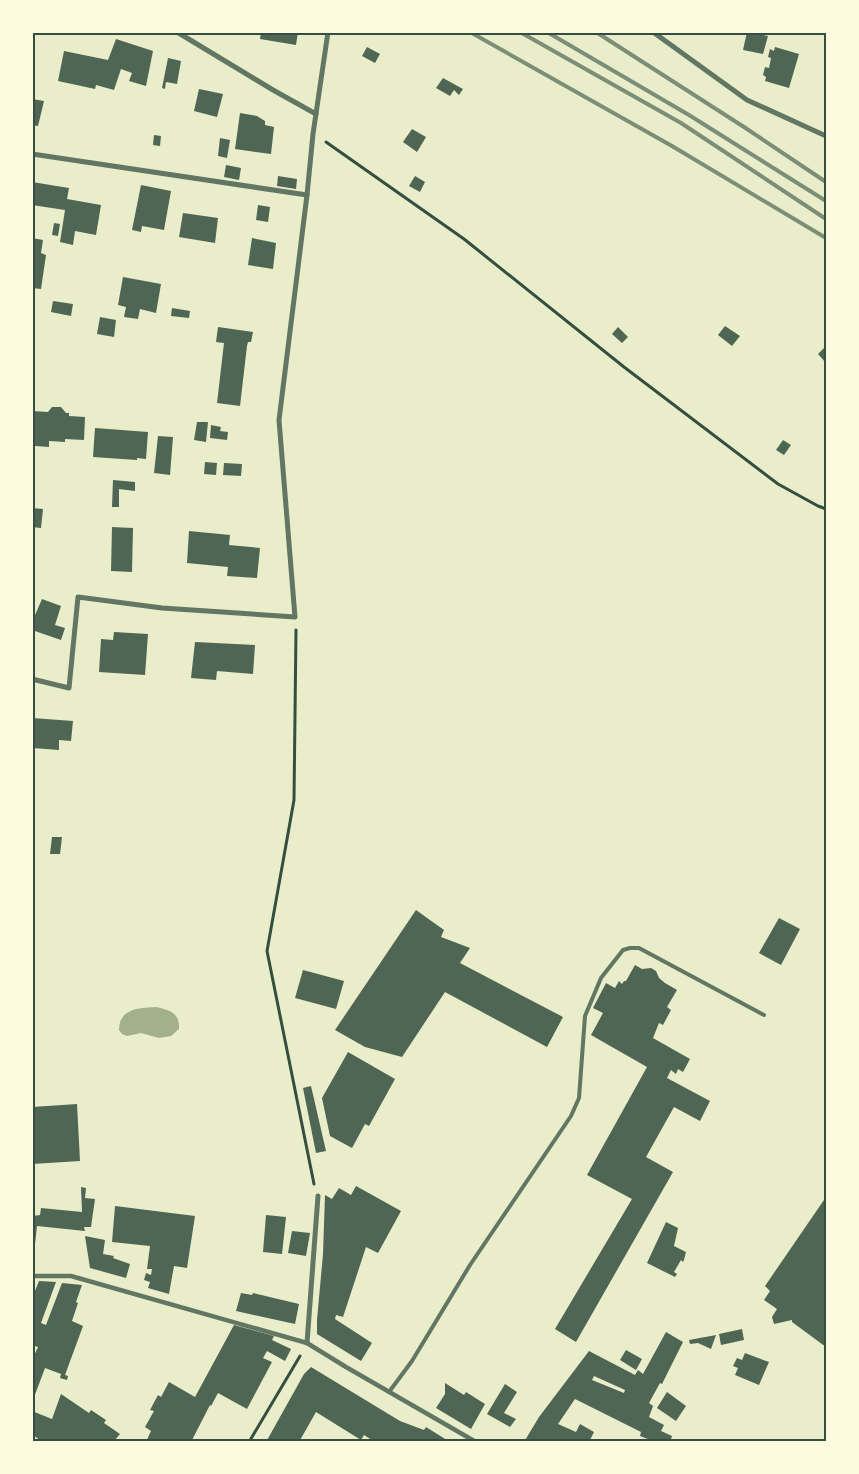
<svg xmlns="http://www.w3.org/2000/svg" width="859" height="1474" font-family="'Open Sans',sans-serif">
<rect width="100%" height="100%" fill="#e9edc9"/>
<path fill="#a3b18a" d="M156 1007C170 1010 180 1013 179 1029L171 1036 159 1038 141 1033 127 1036 122 1034 119 1030C119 1008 140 1008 156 1007Z"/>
<g fill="#4f6655" fill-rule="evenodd">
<polygon points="261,32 298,32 296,45 260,39"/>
<polygon points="747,32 768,36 763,54 743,50"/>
<polygon points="116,39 153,51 146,86 129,81 132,73 121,69 114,90 96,85 95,89 58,81 64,51 108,60"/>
<polygon points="367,47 380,54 375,63 362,56"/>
<polygon points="775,47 799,54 789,88 765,81 766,77 763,75 765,67 769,68 771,58 768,57 770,49 774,51"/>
<polygon points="168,58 181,61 177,84 166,82 165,89 162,88"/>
<polygon points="443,78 463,89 459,95 454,90 450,96 436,88"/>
<polygon points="199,89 223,94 217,117 194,111"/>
<polygon points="32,99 44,101 38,126 32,125"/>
<polygon points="240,113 257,116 265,121 265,125 274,127 271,154 235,149"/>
<polygon points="412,129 426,137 417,152 403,142"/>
<polygon points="154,135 161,136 160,146 153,145"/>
<polygon points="220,138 230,140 227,158 218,156"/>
<polygon points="226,165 241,168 239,180 224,177"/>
<polygon points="278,176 297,179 296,189 277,186"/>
<polygon points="415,176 425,182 420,192 409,186"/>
<polygon points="32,182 69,188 67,199 101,205 96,235 75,231 73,245 60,242 65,210 32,205"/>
<polygon points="141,185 171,191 164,230 142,226 141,232 132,230"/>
<polygon points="258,205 270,207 268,222 256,220"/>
<polygon points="183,213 218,218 215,243 179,237"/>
<polygon points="54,223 60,224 58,236 52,235"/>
<polygon points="32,238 43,240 41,253 46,255 41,289 32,288"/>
<polygon points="252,238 276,243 273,269 248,265"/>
<polygon points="123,277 161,284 156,313 140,309 138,319 124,317 126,307 118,305"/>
<polygon points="53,301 73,304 71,316 51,312"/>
<polygon points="172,308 190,311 189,318 171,316"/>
<polygon points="100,317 116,320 114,337 97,334"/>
<polygon points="725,326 740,336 732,346 718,335"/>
<polygon points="218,327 253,332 251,342 248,342 247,346 240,406 217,403 224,343 216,342"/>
<polygon points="618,327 628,337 622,343 612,334"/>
<polygon points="825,347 826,349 826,363 818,354"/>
<polygon points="52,407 61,407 66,413 69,413 69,416 85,417 84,440 65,439 65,442 49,441 49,447 35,446 35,439 32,439 32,411 48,412"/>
<polygon points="197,422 208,422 206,442 194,440"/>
<polygon points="211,425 221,427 220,431 228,432 227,440 210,438"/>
<polygon points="95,428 148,432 146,459 137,458 137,460 93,457"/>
<polygon points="158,436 173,437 170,475 154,473"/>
<polygon points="783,440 791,445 784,455 776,450"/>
<polygon points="205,462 217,463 216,475 204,474"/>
<polygon points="224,463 242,464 241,476 223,475"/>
<polygon points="113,480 135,482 135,491 119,489 119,507 112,507"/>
<polygon points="32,508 43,509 41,528 32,527"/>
<polygon points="112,527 133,528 132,572 111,571"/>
<polygon points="189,531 230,535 229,545 260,548 257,578 227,576 228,567 187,563"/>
<polygon points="42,599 61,606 55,625 65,628 61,640 32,630 32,622"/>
<polygon points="114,632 148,634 145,675 99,672 101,639 113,640"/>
<polygon points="195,642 255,645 253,674 217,671 216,680 191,678"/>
<polygon points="32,718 73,721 71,741 59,740 59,750 32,748"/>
<polygon points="52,837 62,837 60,854 50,854"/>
<polygon points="416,910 444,930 441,937 470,948 460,963 563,1017 547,1047 445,992 402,1057 365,1047 335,1030"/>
<polygon points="779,918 800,929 781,965 759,953"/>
<polygon points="635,965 642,969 651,968 656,971 659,978 665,983 677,990 667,1007 671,1010 663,1025 659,1023 653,1038 690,1059 683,1072 678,1069 676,1074 671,1070 667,1078 710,1101 700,1121 674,1107 646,1157 673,1172 576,1342 555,1329 632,1199 587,1175 647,1067 591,1035 603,1013 593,1008 606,983 615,988 619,981 622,984 624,981 626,981"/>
<polygon points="303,970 344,981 336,1009 295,998"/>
<polygon points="348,1052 395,1079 369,1126 365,1124 352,1148 330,1136 322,1098"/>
<polygon points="311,1086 326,1151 316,1153 303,1088"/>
<polygon points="77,1104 80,1161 32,1164 32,1107"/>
<polygon points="356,1186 401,1211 378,1253 366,1247 343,1317 336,1315 335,1319 372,1343 361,1361 317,1334 317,1320 323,1254 325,1195 332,1199 339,1188 351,1195"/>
<polygon points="81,1187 86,1188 85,1198 95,1199 91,1227 84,1227 85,1231 37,1226 34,1253 32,1253 32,1216 40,1215 41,1208 82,1212"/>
<polygon points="826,1197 826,1347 792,1322 792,1320 774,1324 772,1317 777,1309 764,1300 770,1291 765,1286"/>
<polygon points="115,1206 195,1216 187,1268 174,1266 169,1294 148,1288 150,1282 144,1280 146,1273 151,1275 152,1269 147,1269 150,1246 112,1242"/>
<polygon points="266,1215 286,1217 282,1254 263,1252"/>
<polygon points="666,1222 678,1228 674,1246 686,1252 684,1260 683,1262 681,1260 674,1272 677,1274 675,1277 647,1263"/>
<polygon points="292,1231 310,1233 306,1256 288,1253"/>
<polygon points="85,1236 105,1240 103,1254 114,1256 113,1258 130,1264 126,1278 90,1268"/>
<polygon points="39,1281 56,1282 41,1323 46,1325 62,1283 82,1285 76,1302 78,1303 72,1321 83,1326 65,1375 68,1376 67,1380 60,1378 61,1374 45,1368 33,1400 32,1360 38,1347 32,1345 32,1298"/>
<polygon points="241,1293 252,1295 253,1293 299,1304 295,1324 236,1311"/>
<polygon points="234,1325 274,1336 272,1340 291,1349 285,1361 267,1351 263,1358 272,1362 247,1409 218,1393 211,1406 210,1405 191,1442 146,1442 151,1431 145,1427 154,1411 150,1410 158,1395 161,1397 169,1382 195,1397"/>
<polygon points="742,1329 744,1340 721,1345 719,1334"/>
<path d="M666 1332 683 1342 662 1384 660 1383 649 1403 653 1406 649 1417 664 1425 661 1431 672 1436 670 1442H659L654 1439 653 1441 640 1436 641 1432 575 1399 558 1424 576 1432 580 1424 594 1432 590 1440 593 1442H524L539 1417 589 1351 635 1375 638 1370 643 1374ZM594 1376 625 1390 624 1393 592 1380Z"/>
<polygon points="716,1335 711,1349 698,1343 690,1344 689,1340"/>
<polygon points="626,1350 642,1359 636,1370 620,1360"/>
<polygon points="745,1353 769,1362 759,1385 735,1375 738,1368 733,1366 737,1358 742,1360"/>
<polygon points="311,1367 400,1421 424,1430 426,1427 450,1442 375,1442 364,1435 361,1440 316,1412 299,1442 266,1442 304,1374"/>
<polygon points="445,1383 464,1395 466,1392 485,1404 471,1429 436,1408 445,1394"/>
<polygon points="505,1384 517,1392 504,1413 516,1419 510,1427 487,1414"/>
<polygon points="667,1392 686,1406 676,1421 657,1408"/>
<polygon points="61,1394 89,1413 91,1410 106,1420 104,1423 120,1434 115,1440 118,1442 42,1442 32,1434 32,1411 52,1419"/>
</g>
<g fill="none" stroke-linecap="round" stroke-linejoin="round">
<g stroke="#344e41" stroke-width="3">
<polyline points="326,142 464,239 624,367 778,484 818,506 826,509"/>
<polyline points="296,630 294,800 267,951 314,1184"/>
<polyline points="249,1442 300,1356"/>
</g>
<polyline stroke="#617663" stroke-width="4" points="389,1392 412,1361 470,1265 571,1116 579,1098 585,1016 601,978 623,950 630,948 639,948 764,1015"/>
<polyline stroke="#617663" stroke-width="4.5" points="32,1276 71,1276 307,1343 346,1367 476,1442"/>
<g stroke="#617663" stroke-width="5">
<polyline points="177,32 273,90 316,114"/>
<polyline points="653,32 747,100 826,136"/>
<polyline points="32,154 307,195"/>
<polyline points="32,679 69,688 78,597 162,608 295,617 279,420 307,195 313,134 328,32"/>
<polyline points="307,1343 318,1196"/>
</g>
<g stroke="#7c8e77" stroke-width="4">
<polyline points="470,32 672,146 826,238"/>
<polyline points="520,32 681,123 826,219"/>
<polyline points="547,32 689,115 826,201"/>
<polyline points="596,32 744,127 826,182"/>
</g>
</g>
<rect width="859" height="1474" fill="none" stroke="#fefae0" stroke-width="68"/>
<rect x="34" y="34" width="791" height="1406" fill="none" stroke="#344e41" stroke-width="2"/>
</svg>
